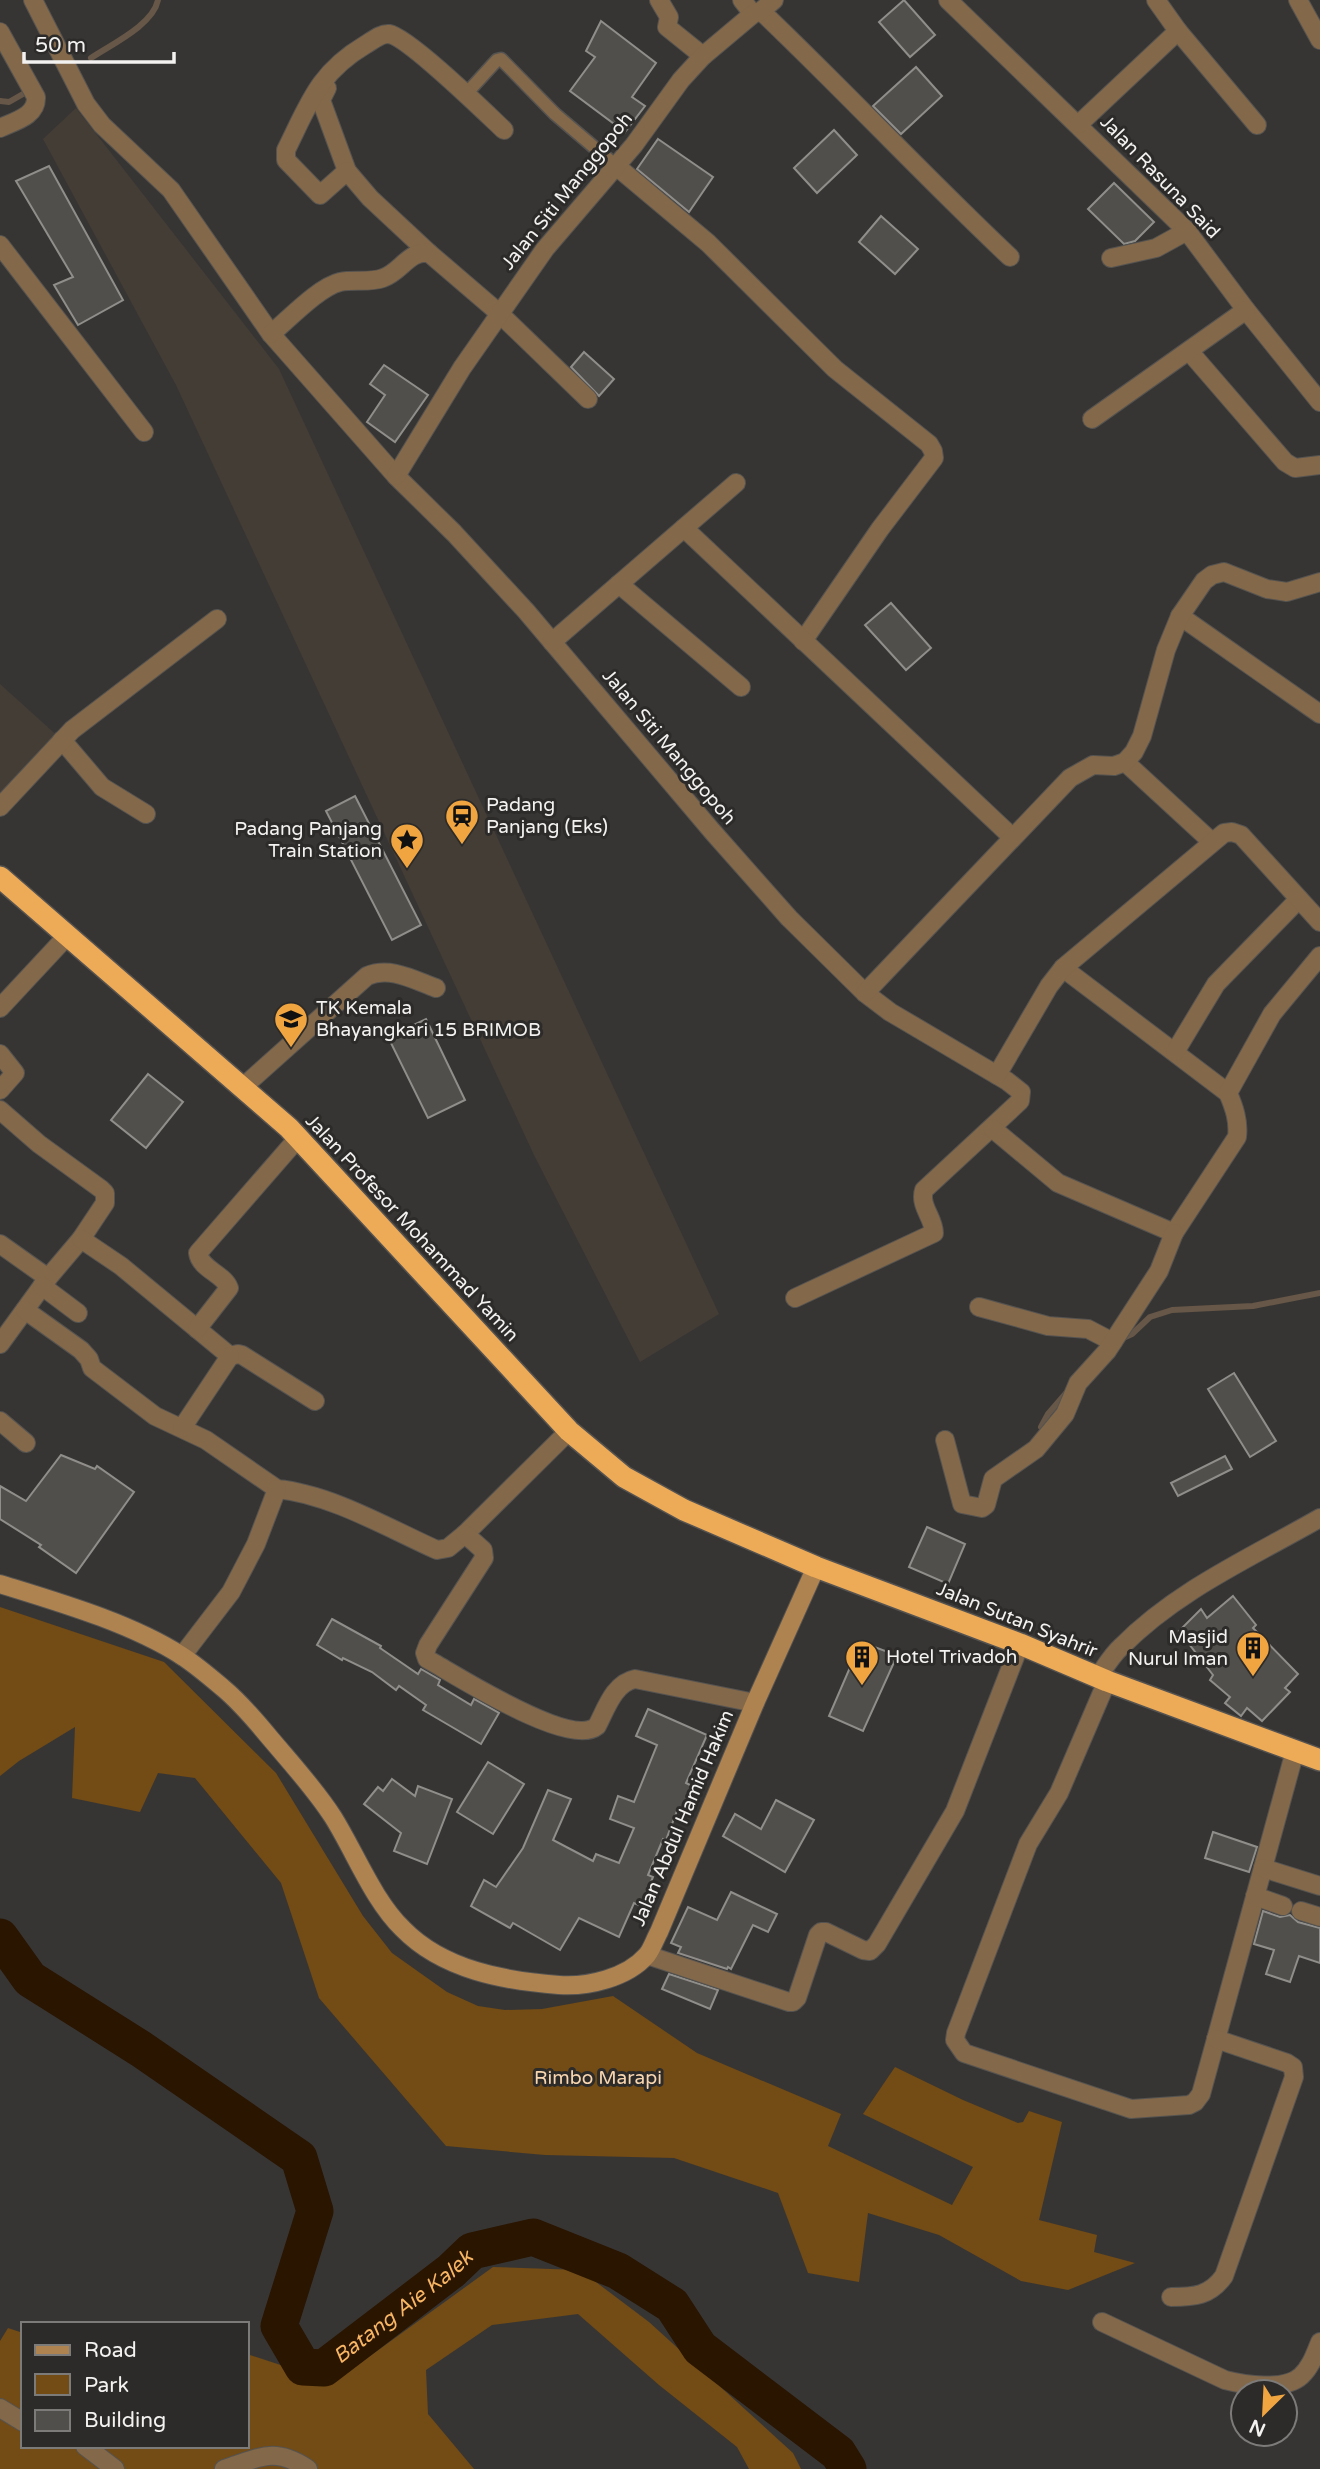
<svg xmlns="http://www.w3.org/2000/svg" width="1320" height="2469" font-family="'Varela Round',sans-serif">
<rect width="100%" height="100%" fill="#373533"/>
<g fill="#433d36">
<polygon points="76,108 279,369 719,1314 640,1362 534,1155 176,385 43,139"/>
<polygon points="0,684 62,740 0,807"/>
</g>
<g fill="#724b15">
<polygon points="0,1607 164,1662 276,1773 363,1916 392,1953 447,1992 478,2006 505,2010 542,2009 613,1996 697,2053 841,2114 828,2146 952,2205 973,2167 863,2114 895,2067 963,2100 1018,2123 1023,2122 1029,2111 1062,2122 1039,2220 1097,2235 1094,2252 1135,2263 1068,2290 1021,2281 939,2235 868,2213 859,2282 808,2273 778,2193 674,2158 545,2155 446,2146 319,1998 281,1883 195,1778 158,1773 140,1812 72,1798 75,1727 19,1761 0,1776"/>
<polygon points="493,2267 580,2270 649,2322 793,2453 801,2469 749,2469 737,2447 659,2385 578,2314 492,2325 426,2370 428,2414 474,2469 0,2469 0,2341 8,2328 23,2333 23,2446 247,2446 247,2354 314,2376 348,2372"/>
</g>
<g fill="none" stroke-linecap="round" stroke-linejoin="round">
<g stroke="#665748" stroke-width="6">
<path d="M91 58C112 44 153 25 158 0"/>
<polyline points="0,101 9,102 30,90"/>
<polyline points="1121,1339 1132,1334 1150,1317 1172,1310 1253,1306 1320,1293"/>
<polyline points="1041,1427 1048,1414 1067,1392"/>
</g>
<path stroke="#291500" stroke-width="37" id="s1" d="M0 1937 30 1979 141 2049 299 2158 315 2211 279 2326 303 2367 324 2368 451 2271 472 2251 533 2237 618 2271 672 2305 700 2348 838 2453 848 2469"/>
</g>
<g fill="#514f4c" stroke="#908e8b" stroke-width="2">
<polygon points="904,0 935,35 910,57 879,22"/>
<polygon points="601,21 656,63 632,97 645,106 625,132 570,91 595,57 586,51"/>
<polygon points="916,67 942,96 901,134 873,106"/>
<polygon points="834,130 857,155 817,193 794,168"/>
<polygon points="658,139 713,177 689,212 637,169"/>
<polygon points="49,166 123,300 78,325 54,285 73,277 16,181"/>
<polygon points="1114,183 1154,222 1135,241 1124,244 1088,209"/>
<polygon points="881,216 918,249 895,274 859,242"/>
<polygon points="584,352 614,379 599,396 571,367"/>
<polygon points="384,365 428,395 395,442 367,422 385,395 370,384"/>
<polygon points="891,603 931,648 906,670 865,625"/>
<polygon points="355,796 421,925 392,940 326,811"/>
<polygon points="426,1019 465,1100 428,1118 388,1037"/>
<polygon points="148,1074 183,1102 146,1148 111,1120"/>
<polygon points="1234,1373 1276,1441 1250,1457 1208,1389"/>
<polygon points="61,1455 95,1469 97,1466 134,1492 76,1573 39,1547 41,1545 0,1519 0,1486 26,1501"/>
<polygon points="1225,1456 1232,1469 1178,1496 1171,1483"/>
<polygon points="927,1527 965,1544 948,1584 909,1567"/>
<polygon points="1233,1596 1256,1625 1253,1628 1298,1674 1285,1688 1290,1692 1262,1721 1247,1708 1241,1716 1225,1703 1230,1697 1210,1680 1213,1675 1179,1631 1201,1609 1207,1618"/>
<polygon points="332,1619 381,1646 380,1648 418,1674 421,1669 440,1680 438,1685 471,1705 474,1699 499,1713 481,1744 423,1710 426,1705 399,1686 396,1690 372,1672 343,1658 342,1660 317,1645"/>
<polygon points="861,1642 888,1652 887,1654 896,1658 863,1731 829,1716"/>
<polygon points="648,1709 707,1735 686,1783 692,1786 681,1813 677,1811 666,1840 663,1839 648,1875 653,1877 641,1906 634,1903 619,1937 579,1918 560,1950 513,1923 510,1928 471,1906 484,1880 496,1887 523,1848 548,1790 571,1799 553,1840 593,1861 596,1854 619,1863 634,1828 610,1819 618,1796 634,1802 657,1745 636,1736"/>
<polygon points="488,1762 524,1784 493,1834 457,1812"/>
<polygon points="392,1779 415,1796 418,1786 452,1799 427,1864 394,1851 401,1833 364,1804 378,1787 383,1791"/>
<polygon points="776,1800 814,1820 785,1872 723,1836 735,1814 761,1829"/>
<polygon points="1213,1832 1257,1847 1249,1872 1205,1858"/>
<polygon points="731,1892 777,1914 768,1932 753,1925 731,1969 728,1967 727,1969 678,1953 681,1947 671,1943 688,1907 717,1920"/>
<polygon points="1263,1911 1280,1917 1290,1915 1298,1922 1320,1928 1320,1963 1299,1956 1290,1982 1266,1974 1274,1950 1254,1944"/>
<polygon points="669,1974 718,1990 710,2009 662,1989"/>
</g>
<g fill="none" stroke-linecap="round" stroke-linejoin="round">
<g stroke="#555351" stroke-width="15">
<polyline id="lane" points="466,94 497,60 501,59 555,114 615,165"/>
</g>
<g stroke="#555351" stroke-width="20">
<g id="street">
<path d="M33 0 86 104 102 125 171 190 271 334 396 476 454 533 526 611 712 831 789 918 865 993 890 1012 1007 1081 1021 1092 1020 1101 924 1190C919 1206 934 1218 934 1233L795 1298"/>
<polyline points="659,0 669,17 667,27 703,56"/>
<polyline points="742,0 753,14"/>
<polyline points="948,0 1187,231 1246,310 1320,402"/>
<polyline points="1298,0 1320,40"/>
<path d="M761 11C846 92 925 177 1010 257"/>
<polyline points="1178,31 1257,125"/>
<path d="M0 32 36 97C37 116 15 121 0 128"/>
<polyline points="327,88 321,100 347,171"/>
<polyline points="1079,124 1178,31 1156,0"/>
<polyline points="615,165 708,243 835,369 929,444 933,451 934,458 880,529 803,641"/>
<polyline points="0,245 144,432"/>
<path d="M429 253 370 198 347 171 320 195 286 160V150C309 104 318 73 365 45 372 41 381 33 389 34 408 37 486 113 504 130"/>
<polyline points="1111,258 1156,248 1187,231"/>
<path d="M271 334C289 319 319 287 340 282 354 279 370 283 383 278 401 272 409 250 429 253L499 313 588 399"/>
<polyline points="1189,351 1285,462 1295,468 1320,465"/>
<polyline points="1092,419 1246,310"/>
<polyline points="396,476 462,368 545,249 634,145 681,80 703,56 753,14 761,11 774,0"/>
<polyline points="684,528 1012,837"/>
<polyline points="619,584 741,687"/>
<polyline points="1180,616 1320,714"/>
<polyline points="552,642 736,483"/>
<polyline points="62,740 102,787 146,814"/>
<polyline points="1125,762 1212,842"/>
<polyline points="0,807 72,730 217,619"/>
<polyline points="1063,968 1228,1093"/>
<polyline points="865,993 1070,778 1093,765 1114,766 1125,762 1134,752 1142,736 1166,650 1180,616 1204,581 1212,575 1224,572 1267,589 1287,592 1320,582"/>
<polyline points="0,1008 68,935"/>
<polyline points="1175,1052 1216,984 1299,899"/>
<polyline points="0,1054 15,1073 0,1090"/>
<polyline points="997,1075 1049,986 1063,968 1224,833 1232,832 1241,835 1320,922"/>
<path d="M243 1087 367 976C390 966 414 980 436 988"/>
<polyline points="0,1110 39,1144 101,1189 105,1193 105,1203 81,1239 48,1278 0,1344"/>
<path d="M992 1128 1058 1183 1174 1233 1237 1137C1239 1121 1234 1107 1228 1093L1272 1014 1320 956"/>
<polyline points="81,1239 121,1266 230,1356 238,1354 242,1355 315,1401"/>
<polyline points="0,1244 48,1278"/>
<polyline points="42,1286 78,1313"/>
<polyline points="979,1307 1048,1326 1088,1329 1113,1342"/>
<path d="M25 1310 81 1350 89 1359 92 1368 155 1416 206 1440 277 1489C330 1494 388 1528 437 1550L448 1548 465 1534 569 1431"/>
<path d="M197 1329 229 1288C224 1274 200 1269 198 1253L298 1138"/>
<polyline points="0,1421 26,1443"/>
<polyline points="182,1428 230,1356"/>
<polyline points="945,1440 962,1504 982,1508 986,1505 993,1479 1036,1449 1065,1414 1078,1383 1107,1351 1159,1271 1174,1233"/>
<path d="M465 1534 483 1550 484 1558 428 1645 425 1653 427 1659 434 1663C462 1679 571 1748 597 1726 606 1709 614 1683 635 1679L755 1703"/>
<polyline points="182,1656 231,1592 256,1544 277,1489"/>
<path d="M1098 1677C1105 1667 1112 1655 1121 1647 1177 1590 1252 1557 1320 1518"/>
<polyline points="1107,1681 1059,1793 1028,1844 956,2033 955,2040 964,2053 1131,2109 1189,2105 1195,2102 1201,2094 1295,1751"/>
<polyline points="1263,1868 1320,1886"/>
<polyline points="1255,1896 1283,1906"/>
<polyline points="1301,1911 1320,1917"/>
<polyline points="647,1955 789,2002 793,2002 797,1998 818,1935 821,1932 826,1932 863,1950 870,1951 877,1944 955,1811 1020,1644"/>
<path d="M1171 2297C1194 2297 1210 2296 1224 2276L1294 2077 1293 2067 1287 2063 1216 2039"/>
<path d="M1102 2322 1225 2380C1244 2385 1285 2391 1301 2376 1311 2367 1315 2354 1320 2342"/>
<polyline points="0,2408 23,2422"/>
<polyline points="85,2446 115,2469"/>
<path d="M224 2469C259 2458 274 2446 308 2469"/>
</g>
</g>
<g stroke="#555351" stroke-width="20">
<path id="secondary" d="M0 1584C58 1602 131 1623 182 1656 196 1665 210 1677 223 1688 241 1703 256 1721 270 1738 292 1764 315 1789 333 1817 355 1852 373 1900 403 1929 443 1970 505 1981 559 1985 588 1987 627 1978 647 1955 652 1949 655 1939 659 1932L755 1703 816 1567"/>
</g>
<g stroke="#555351" stroke-width="24">
<polyline id="highway" points="0,877 289,1128 569,1431 624,1477 684,1510 816,1567 1020,1644 1107,1681 1320,1760"/>
</g>
<use href="#lane" stroke="#836849" stroke-width="12"/>
<use href="#street" stroke="#836849" stroke-width="18"/>
<use href="#secondary" stroke="#ae8350" stroke-width="18"/>
<use href="#highway" stroke="#edaa57" stroke-width="21"/>
</g>
<defs>
<g id="station-pin" transform="scale(1.75)"><path d="M0 17L-7.5 6A9.5 9.5 0 1 1 7.5 6Z" fill="#f1a540" stroke="#2d2b29"/><path d="M-3-6H3Q5-6 5-4V2Q5 4 3 4L4.5 6H3L1.5 4h-3L-3 6H-4.5L-3 4Q-5 4-5 2V-4Q-5-6-3-6ZM-3.5-4v3h7v-3ZM-3.5 1v1.5H-2V1ZM2 1v1.5H3.5V1Z" fill="#111"/></g>
<g id="sight-pin" transform="scale(1.75)"><path d="M0 17L-7.5 6A9.5 9.5 0 1 1 7.5 6Z" fill="#f1a540" stroke="#2d2b29"/><path d="M0-6L1.8-2.2L6-1.7L2.9 1.2L3.7 5.4L0 3.3L-3.7 5.4L-2.9 1.2L-6-1.7L-1.8-2.2Z" fill="#111"/></g>
<g id="school-pin" transform="scale(1.75)"><path d="M0 17L-7.5 6A9.5 9.5 0 1 1 7.5 6Z" fill="#f1a540" stroke="#2d2b29"/><path d="M0-5L7-2L0 1L-7-2ZM-4 1L0 2.5L4 1V4Q0 6-4 4Z" fill="#111"/></g>
<g id="building-pin" transform="scale(1.75)"><path d="M0 17L-7.5 6A9.5 9.5 0 1 1 7.5 6Z" fill="#f1a540" stroke="#2d2b29"/><path d="M-4-6H4V6H1V3H-1V6H-4ZM-2.5-4.3h1.7v1.8h-1.7ZM.8-4.3h1.7v1.8H.8ZM-2.5-1h1.7V.8h-1.7ZM.8-1h1.7V.8H.8Z" fill="#111"/></g>
</defs>
<g fill-rule="evenodd">
<use href="#station-pin" x="462" y="816"/>
<use href="#sight-pin" x="407" y="840"/>
<use href="#school-pin" x="291" y="1019"/>
<use href="#building-pin" x="1253" y="1648"/>
<use href="#building-pin" x="862" y="1657"/>
</g>
<g text-anchor="middle" dominant-baseline="central" stroke-width="6" stroke-linejoin="round" paint-order="stroke">
<g font-size="19" fill="#f4f2f1" stroke="#2d2b29">
<text transform="translate(1160 177) rotate(46)">Jalan Rasuna Said</text>
<text transform="translate(567 191) rotate(-51)">Jalan Siti Manggopoh</text>
<text transform="translate(669 747) rotate(50)">Jalan Siti Manggopoh</text>
<text transform="translate(412 1228) rotate(47)">Jalan Profesor Mohammad Yamin</text>
<text transform="translate(1017 1620) rotate(22)">Jalan Sutan Syahrir</text>
<text transform="translate(683 1818) rotate(-67)">Jalan Abdul Hamid Hakim</text>
</g>
<g font-size="19" fill="#f4f2f1" stroke="#2d2b29" text-anchor="start">
<text x="486" y="805">Padang<tspan x="486" dy="22">Panjang (Eks)</tspan></text>
<text x="382" y="829" text-anchor="end">Padang Panjang<tspan x="382" dy="22">Train Station</tspan></text>
<text x="316" y="1008">TK Kemala<tspan x="316" dy="22">Bhayangkari 15 BRIMOB</tspan></text>
<text x="1228" y="1637" text-anchor="end">Masjid<tspan x="1228" dy="22">Nurul Iman</tspan></text>
<text x="886" y="1657">Hotel Trivadoh</text>
</g>
<g font-size="19" fill="#f8d6b0" stroke="#2d2b29">
<text x="598" y="2078">Rimbo Marapi</text>
</g>
<g font-size="21" font-style="italic" fill="#f8b564" stroke="#2d2b29">
<text stroke="none"><textPath href="#s1" startOffset="719">Batang Aie Kalek</textPath></text>
</g>
</g>
<rect x="21" y="2322" width="228" height="126" fill="#2d2b29" stroke="#7d7b79" stroke-width="2"/>
<rect x="35" y="2345" width="35" height="10" fill="#ae8350" stroke="#7d7b79" stroke-width="2"/>
<text x="84" y="2357" font-size="21" fill="#f4f2f1">Road</text>
<rect x="35" y="2374" width="35" height="21" fill="#724b15" stroke="#7d7b79" stroke-width="2"/>
<text x="84" y="2392" font-size="21" fill="#f4f2f1">Park</text>
<rect x="35" y="2410" width="35" height="21" fill="#514f4c" stroke="#7d7b79" stroke-width="2"/>
<text x="84" y="2427" font-size="21" fill="#f4f2f1">Building</text>
<g transform="translate(1264 2413) rotate(204)"><circle r="33" fill="#2d2b29" stroke="#7d7b79" stroke-width="2"/>
<path d="M0-5L12 26L0 18L-12 26Z" fill="#f1a540"/>
<text y="-10" font-size="19" font-weight="bold" text-anchor="middle" fill="#f4f2f1">N</text>
</g>
<path d="M24 52v10h150v-10" fill="none" stroke="#f4f2f1" stroke-width="3.5"/>
<text x="35" y="52" font-size="21" fill="#f4f2f1" stroke="#2d2b29" stroke-width="5" paint-order="stroke">50 m</text>
</svg>
